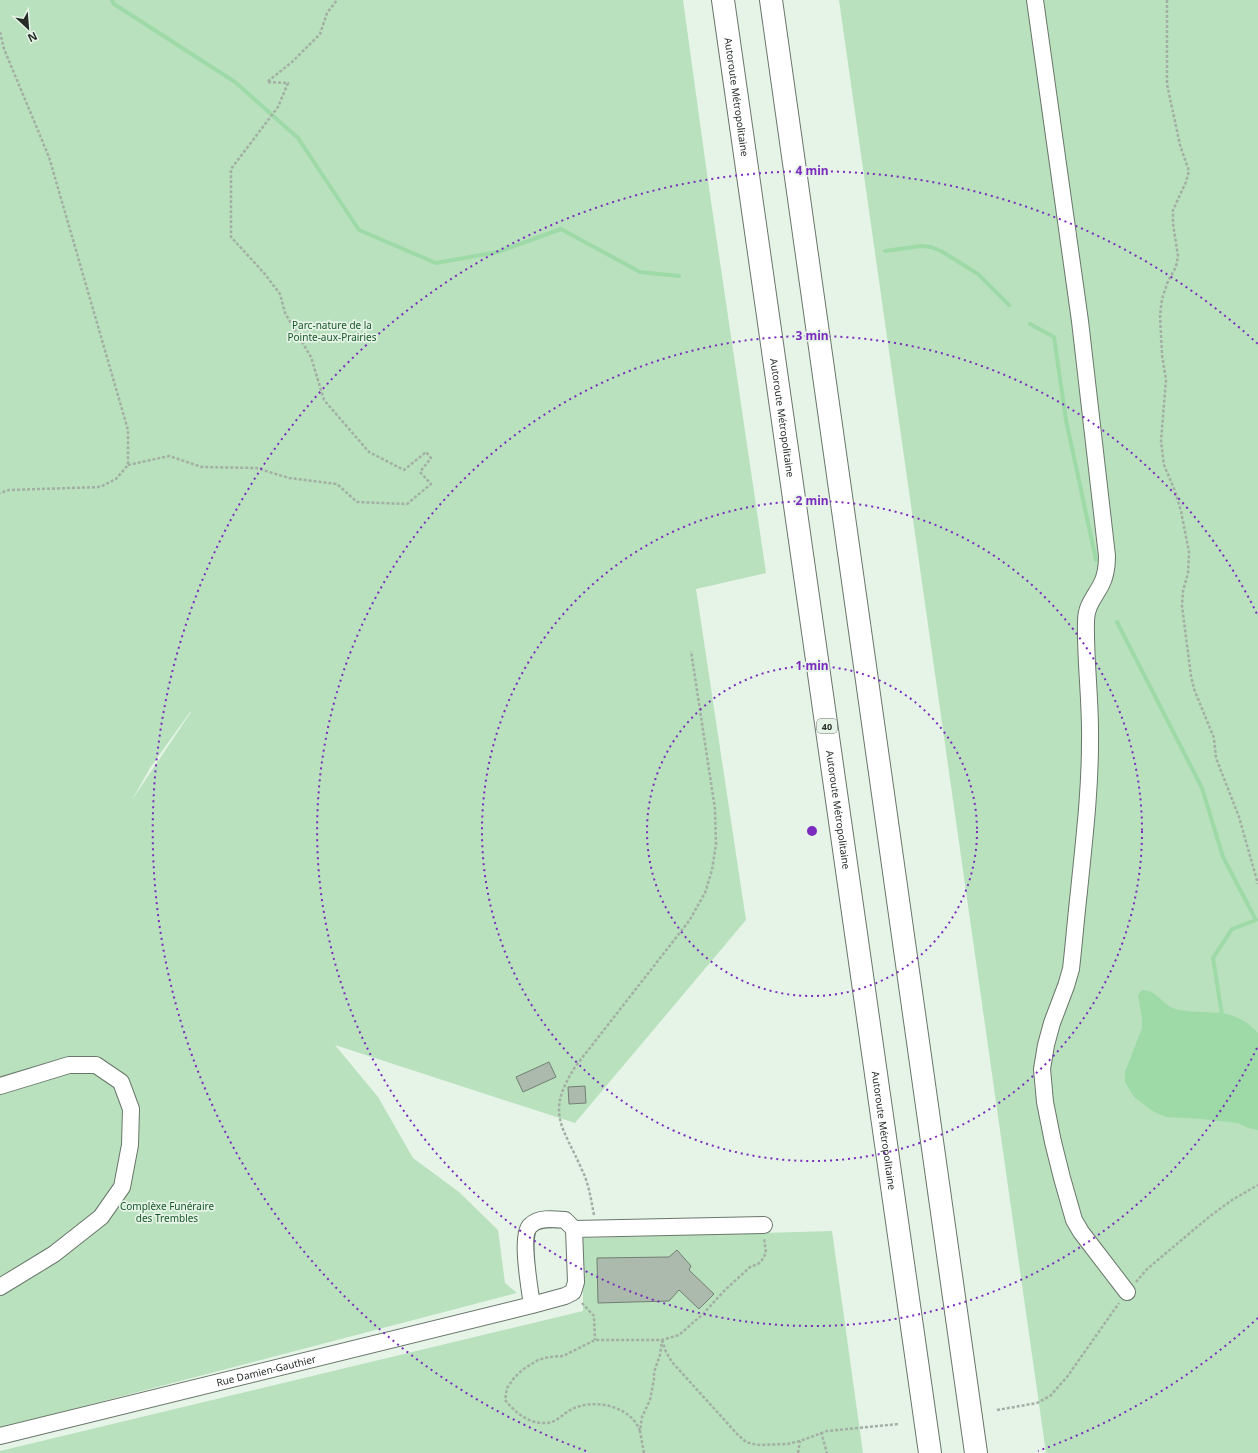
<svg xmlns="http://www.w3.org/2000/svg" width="1258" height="1453" font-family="'Noto Sans',sans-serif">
<rect width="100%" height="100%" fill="#e5f4e7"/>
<g fill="#b9e1be" fill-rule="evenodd">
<path d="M0 0H683L708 181 766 573 696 589 746 920 575 1123 335 1045 378 1097 413 1158 459 1192 498 1230 505 1283 517 1293 0 1428ZM190 712H191L132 800 150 768Z"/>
<polygon points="839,0 1258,0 1258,1453 1046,1453"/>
<polygon points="832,1231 863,1453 0,1453 0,1451 583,1311 583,1238"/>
</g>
<path fill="#9edaa7" d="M1142 990C1158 990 1161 1005 1176 1009 1198 1015 1224 1008 1244 1021 1249 1024 1254 1029 1258 1033V1130L1248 1128 1238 1123 1202 1119 1166 1117 1154 1112 1134 1097 1125 1082V1072L1142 1028V1018L1138 995Z"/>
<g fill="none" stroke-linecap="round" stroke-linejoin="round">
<g stroke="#9edaa7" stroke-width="4">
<polyline points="112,0 114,4 235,82 298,138 359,230 436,263 498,252 561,229 640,272 679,276"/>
<polyline points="885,251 921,246 931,247 941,251 978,274 1009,305"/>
<polyline points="1030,324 1054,337 1066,420 1096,560"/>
<polyline points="1117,622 1202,788 1223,857 1256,920 1232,929 1213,958 1222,1015"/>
</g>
</g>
<g fill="#acbaae" stroke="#727f73">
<polygon points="549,1062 556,1077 523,1092 516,1077"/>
<polygon points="585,1086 586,1103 569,1104 568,1087"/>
<polygon points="677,1250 691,1266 689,1270 714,1294 699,1309 679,1290 669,1301 598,1303 597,1258 669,1257"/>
</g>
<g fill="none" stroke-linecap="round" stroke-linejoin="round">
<g stroke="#69766a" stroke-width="18">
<g id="minor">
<path d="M1035 0 1080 321 1107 556C1107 566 1106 576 1101 585 1094 598 1086 606 1086 621 1085 661 1091 702 1090 742 1090 792 1084 841 1079 891 1076 917 1074 943 1071 969L1066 986 1052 1023 1046 1045 1042 1069 1045 1102 1053 1142 1062 1178 1074 1220 1081 1232 1127 1292"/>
<polyline points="0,1086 69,1065 96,1065 121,1082 131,1109 130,1145 122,1187 101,1217 54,1254 0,1287"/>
<polyline points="574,1229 764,1225"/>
<path id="s1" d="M0 1436 532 1305 565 1296 573 1292 576 1282 574 1229 565 1220C554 1219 538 1217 530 1226 520 1235 530 1291 532 1305"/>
</g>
</g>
<g stroke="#69766a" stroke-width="24">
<g id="highway">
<path id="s2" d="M723 0 930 1453"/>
<polyline points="771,0 976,1453"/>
</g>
</g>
<g stroke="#a3afa4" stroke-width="2.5" stroke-dasharray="3 2" stroke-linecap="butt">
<polyline points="1167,0 1167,84 1180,145 1189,171 1186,182 1173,210 1173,224 1178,256 1176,267 1168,281 1162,299 1160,315 1162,355 1166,380 1161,441 1164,465 1175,491 1181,511 1189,552 1188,573 1183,591 1182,606 1191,676 1194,689 1214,738 1216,758 1239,817 1258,884"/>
<polyline points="0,32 4,49 49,157 128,430 128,465 116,479 100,487 9,490 0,493"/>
<polyline points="128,465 169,456 202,467 256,468 289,478 337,484 357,502 407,504 431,484 420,472 431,458 426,452 404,470 369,452 324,400 311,357 285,313 280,294 264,273 231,237 231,169 278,107 288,83 267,82 292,62 320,34 327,13 337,0"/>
<path d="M594 1215C591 1200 589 1184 582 1170 563 1126 545 1114 575 1067L689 921 705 893 712 870 716 844 715 809 691 651"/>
<polyline points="1136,1282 1147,1269 1209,1217 1232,1200 1258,1185"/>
<polyline points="582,1303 594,1316 595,1340"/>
<polyline points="662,1340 666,1352 672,1362 738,1435 746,1442 753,1444 760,1445 787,1444 800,1441 827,1431 899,1424"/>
<polyline points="997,1410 1037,1403 1050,1396 1067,1377 1119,1303"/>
<path d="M640 1431C631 1406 595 1398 572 1409 564 1413 556 1423 546 1423 528 1424 515 1412 505 1400L507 1388 514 1378 522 1370 538 1360 549 1357 563 1356 595 1340H662L679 1335 703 1314 724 1291 750 1267 758 1264 762 1260 766 1253 764 1238"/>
<polyline points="821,1432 827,1453"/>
<polyline points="644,1453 640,1431 642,1417 650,1400 654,1379 654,1372 660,1355 662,1341"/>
<polyline points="798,1453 800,1441"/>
</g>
<use href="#minor" stroke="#fff" stroke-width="16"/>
<use href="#highway" stroke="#fff" stroke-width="22"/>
</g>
<g fill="none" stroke="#7b2cbf" stroke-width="2" stroke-dasharray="2 4">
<circle cx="812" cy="831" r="165"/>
<circle cx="812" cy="831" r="330"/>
<path d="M1257 1048A495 495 0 1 1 1257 614"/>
<path d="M1258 1318A660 660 0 0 1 1038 1451M586 1451A660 660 0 1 1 1258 344"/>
</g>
<g text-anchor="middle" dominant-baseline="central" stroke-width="3.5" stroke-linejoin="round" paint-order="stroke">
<rect fill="#e5f4e7" stroke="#5f6861" stroke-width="1" x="817" y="719" width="20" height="14" rx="3"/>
<g font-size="9" font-weight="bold" fill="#262c27">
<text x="827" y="726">40</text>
</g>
<g font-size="10" fill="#262c27" stroke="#e5f4e7">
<text stroke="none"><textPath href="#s2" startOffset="98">Autoroute Métropolitaine</textPath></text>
<text stroke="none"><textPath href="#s2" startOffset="422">Autoroute Métropolitaine</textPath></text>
<text stroke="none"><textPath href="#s2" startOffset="818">Autoroute Métropolitaine</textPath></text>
<text stroke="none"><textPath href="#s2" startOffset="1142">Autoroute Métropolitaine</textPath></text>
<text stroke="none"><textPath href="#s1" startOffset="274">Rue Damien-Gauthier</textPath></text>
</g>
<g font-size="10" fill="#175729" stroke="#e5f4e7">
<text x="332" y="325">Parc-nature de la<tspan x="332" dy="12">Pointe-aux-Prairies</tspan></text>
<text x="167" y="1206">Complèxe Funéraire<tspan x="167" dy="12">des Trembles</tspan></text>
</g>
</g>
<circle cx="812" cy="831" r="6" fill="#7b2cbf" stroke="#e5f4e7" stroke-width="2"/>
<g font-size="12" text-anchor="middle" font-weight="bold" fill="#7b2cbf" stroke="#e5f4e7" stroke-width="3.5" stroke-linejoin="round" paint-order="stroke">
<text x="812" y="175">4 min</text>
<text x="812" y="340">3 min</text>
<text x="812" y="505">2 min</text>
<text x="812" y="670">1 min</text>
</g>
<g transform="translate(28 28) rotate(154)" stroke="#e5f4e7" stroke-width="3" paint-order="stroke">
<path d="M0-3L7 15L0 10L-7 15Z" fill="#262c27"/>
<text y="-6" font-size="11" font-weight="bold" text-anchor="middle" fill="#262c27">N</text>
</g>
</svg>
